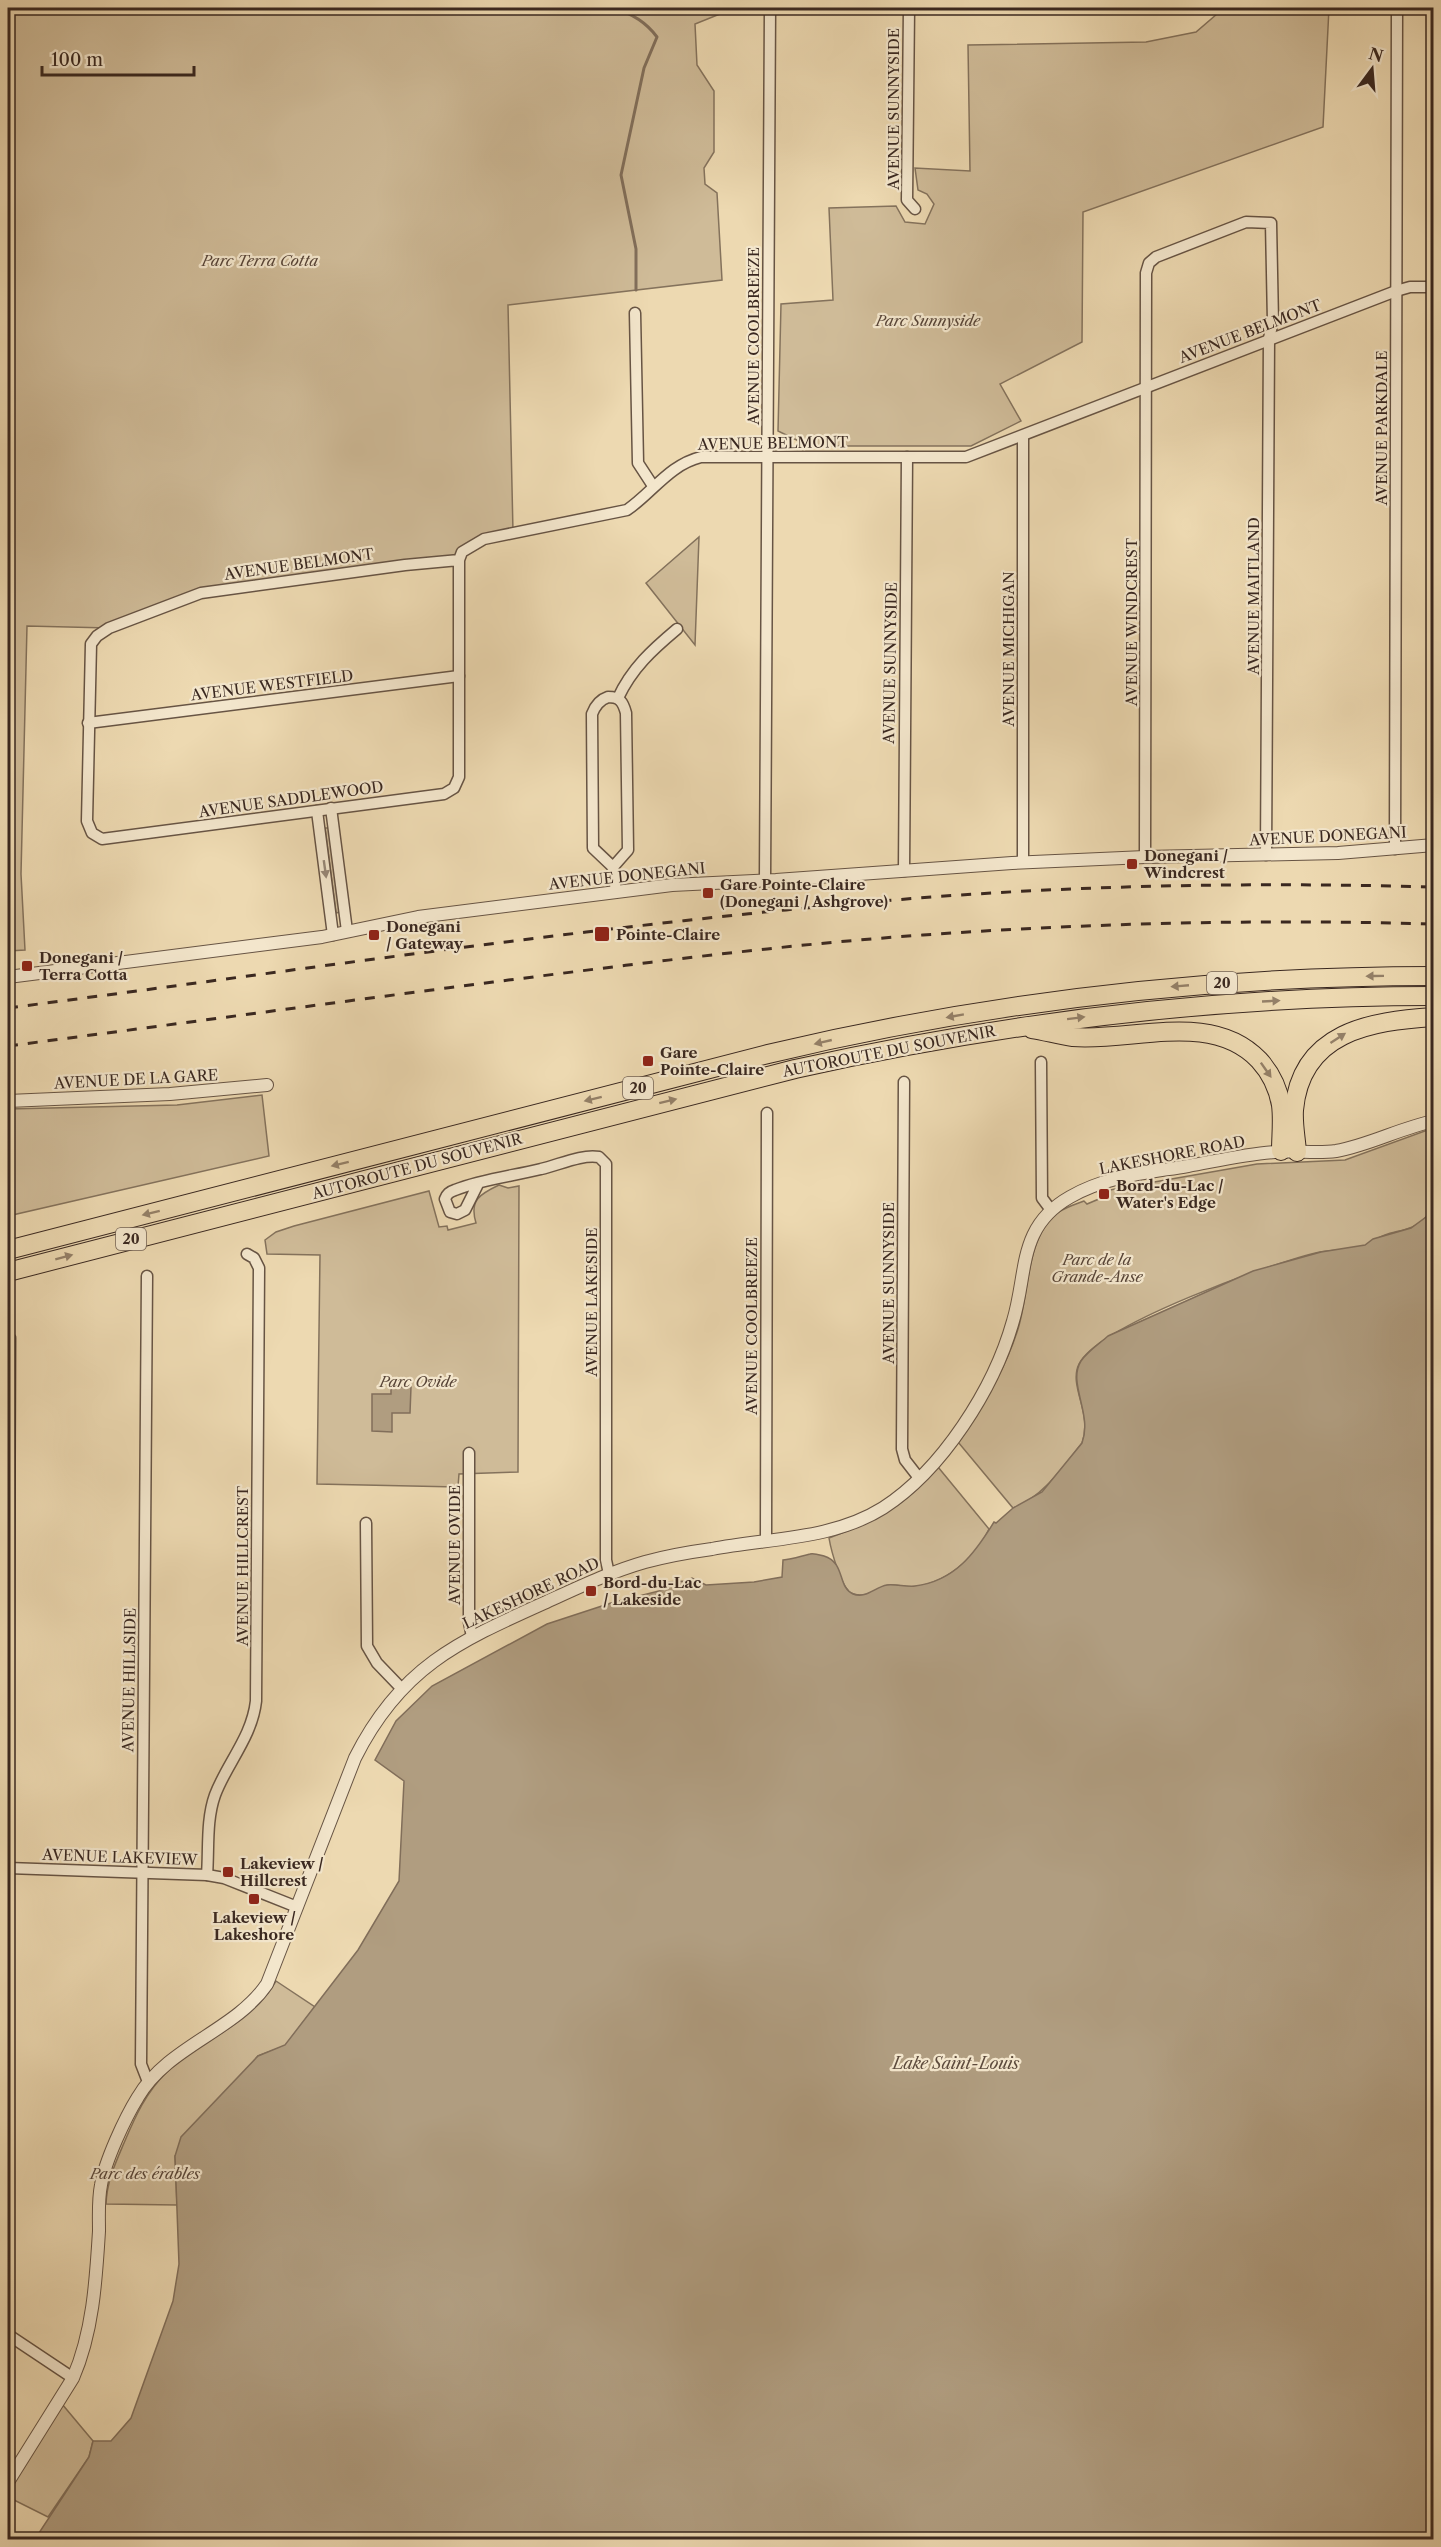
<svg xmlns="http://www.w3.org/2000/svg" width="1441" height="2547" font-family="'Libre Caslon Text',serif">
<rect width="100%" height="100%" fill="#edd9b1"/>
<filter id="stains"><feTurbulence type="fractalNoise" baseFrequency=".00333" numOctaves="4"/><feColorMatrix values="0 0 0 0 .2 0 0 0 0 .09 0 0 0 0 .02 0 0 0 .5 -.17"/></filter>
<radialGradient id="worn" r=".72"><stop offset=".6" stop-color="#630" stop-opacity="0"/><stop offset="1" stop-color="#630" stop-opacity=".3"/></radialGradient>
<g fill="#cfbb98" stroke="#84725c" stroke-width="1.5">
<polygon points="8,8 720,8 720,14 695,24 697,65 714,91 714,152 704,168 705,184 717,193 722,280 508,305 513,532 484,539 459,560 201,593 109,628 27,626 21,874 25,950 8,951"/>
<polygon points="1224,8 1329,8 1323,127 1083,212 1082,342 1000,384 1021,421 971,446 809,446 778,431 781,304 833,300 829,208 896,206 905,222 925,224 934,204 927,194 918,190 915,168 970,171 968,45 1146,42 1196,32"/>
<polygon points="699,537 695,645 646,583"/>
<polygon points="325,828 329,828 340,912 336,913"/>
<polygon points="262,1095 269,1156 8,1216 8,1109 177,1105"/>
<path d="M1433 1128C1433 1149 1440 1202 1426 1217 1415 1230 1399 1230 1385 1235 1377 1238 1372 1243 1365 1246 1352 1251 1334 1249 1320 1252 1274 1262 1098 1325 1079 1364 1068 1386 1093 1413 1082 1443 1063 1467 1042 1498 1013 1508L958 1442C982 1408 1004 1372 1017 1332 1030 1296 1024 1237 1059 1212 1066 1207 1076 1204 1084 1201L1087 1204 1106 1196 1105 1191 1120 1188 1257 1164 1345 1160Z"/>
<path d="M499 1185 508 1188 519 1186 518 1472 459 1474 458 1487 317 1484 320 1255 267 1254 265 1240 276 1232 294 1226 429 1191 439 1227 447 1226 448 1230 476 1223C469 1200 480 1194 499 1185Z"/>
<path d="M938 1467 989 1529C976 1558 945 1584 912 1587 904 1587 892 1583 885 1586 874 1591 863 1599 851 1593 841 1587 831 1550 829 1538 877 1520 904 1507 938 1467Z"/>
<path d="M276 1981 315 2007 285 2046 258 2056 175 2156 177 2205 106 2204C107 2181 115 2164 124 2143 135 2117 146 2092 167 2072 205 2036 247 2029 276 1981Z"/>
<polygon points="62,2404 93,2441 89,2457 48,2517 8,2497 8,2487"/>
</g>
<g fill="#b09d80" stroke="#816e5a" stroke-width="1.5">
<path d="M1433 1203V2539H35L89 2457 93 2441H111L131 2418 173 2301 179 2264 175 2156 181 2137 258 2056 285 2045 358 1950 399 1881 404 1781 375 1760 396 1721 432 1686 547 1624 611 1603 663 1590 665 1582 686 1581 692 1578 706 1585 754 1582 782 1577 783 1560C793 1559 801 1556 810 1554 814 1553 820 1555 824 1556 846 1563 837 1587 853 1594 866 1599 875 1587 887 1585 896 1584 906 1587 915 1586 955 1581 975 1553 994 1522L996 1523 1013 1508 1042 1492 1082 1443C1093 1414 1067 1383 1081 1361 1088 1351 1099 1344 1108 1336L1253 1271 1321 1252 1365 1245 1373 1239 1411 1228 1426 1217Z"/>
<polygon points="391,1387 411,1387 410,1413 392,1413 392,1432 372,1431 372,1394 391,1394"/>
</g>
<g fill="none" stroke-linecap="round" stroke-linejoin="round">
<path stroke="#816e5a" stroke-width="3" d="M613 8C631 13 646 22 657 37L644 68 621 175 636 249V290"/>
<g stroke="#675444" stroke-width="13">
<g id="minor">
<polyline points="909,8 907,200 915,209"/>
<polyline points="635,313 638,463 653,486"/>
<path d="M459 560V777L454 788 444 794 102 839 92 833 87 821 91 644 97 636 109 628 201 593 405 565 459 560 462 552 484 539 627 510C653 492 669 465 701 457H966L1396 291 1410 287H1434"/>
<path d="M608 697C620 697 623 702 626 713L628 850 613 867 593 848 592 714C595 706 599 700 608 697Z"/>
<path d="M618 698C632 668 652 650 677 629"/>
<polyline points="88,723 459,676"/>
<polyline points="331,808 347,931"/>
<polyline points="317,811 333,935"/>
<polyline points="1395,849 1397,8"/>
<polyline points="1145,857 1146,273 1149,263 1156,257 1246,222 1271,223 1273,322 1269,338 1266,855"/>
<polyline points="1023,862 1023,436"/>
<polyline points="613,867 616,892"/>
<polyline points="904,871 907,457"/>
<polyline points="765,880 770,8"/>
<polyline points="1041,1062 1042,1198 1051,1210"/>
<polyline points="904,1082 902,1449 905,1460 919,1478"/>
<path d="M478 1184 465 1210 457 1214 450 1212 445 1199C447 1194 449 1192 455 1190 482 1179 513 1176 541 1169 559 1165 581 1154 599 1157L606 1164V1560L609 1574"/>
<polyline points="147,1276 141,2064 148,2082"/>
<polyline points="469,1453 469,1622 472,1637"/>
<polyline points="366,1523 367,1646 377,1663 402,1689"/>
<polyline points="766,1540 767,1113"/>
<polyline points="8,1819 10,1338"/>
<polyline points="8,1868 207,1875 224,1878 297,1907"/>
<path d="M207 1875C209 1849 206 1820 215 1795 227 1763 252 1737 256 1701L259 1268 254 1258 247 1254"/>
<polyline points="8,2331 10,2336 73,2378"/>
</g>
</g>
<g stroke="#675444" stroke-width="14">
<g id="tertiary">
<polyline points="8,977 322,937 418,917 672,885 776,880 1012,863 1145,857 1338,853 1434,845"/>
<polyline points="8,1101 170,1094 267,1085"/>
<path d="M8 2482 73 2378C93 2332 96 2280 99 2231 99 2216 98 2200 101 2185 105 2161 125 2118 138 2097 168 2046 235 2031 267 1984L355 1758C400 1668 457 1642 544 1603 577 1588 610 1572 645 1562 667 1556 690 1552 712 1549 769 1538 832 1540 883 1508 942 1470 994 1389 1013 1321 1028 1272 1017 1227 1070 1197 1106 1176 1147 1173 1188 1166 1216 1161 1246 1154 1275 1152 1295 1150 1316 1154 1336 1151 1370 1145 1400 1128 1434 1121"/>
</g>
</g>
<g stroke="#3a2820" stroke-width="20">
<g id="motorway">
<path d="M1032 1029C1045 1031 1059 1035 1073 1037 1133 1042 1211 1010 1259 1060 1271 1073 1278 1088 1281 1105 1283 1120 1281 1136 1281 1151"/>
<path d="M1297 1152C1296 1138 1293 1124 1294 1110 1301 1032 1370 1021 1434 1017"/>
<path d="M8 1250 768 1054C986 1002 1209 976 1434 976"/>
<path d="M8 1272 795 1069C1006 1022 1218 996 1434 996"/>
</g>
</g>
<use href="#minor" stroke="#f3e6cc" stroke-width="10"/>
<use href="#tertiary" stroke="#f3e6cc" stroke-width="12"/>
<use href="#motorway" stroke="#edd9b1" stroke-width="18"/>
<g stroke="#3a2820" stroke-width="3" stroke-dasharray="10 10" stroke-linecap="butt">
<path d="M8 1008C302 970 597 925 894 900 1073 885 1254 882 1434 887"/>
<path d="M8 1046C169 1025 331 1003 493 982 636 964 779 945 923 935 1092 923 1263 919 1434 924"/>
</g>
</g>
<defs><path id="oneway-solid" d="M-6-.8H1V-3.2L6.5 0L1 3.2V.8H-6Z" transform="scale(1.5)"/></defs>
<use fill="#968776" href="#oneway-solid" transform="translate(325 869) rotate(82)"/>
<g fill="#948068">
<use href="#oneway-solid" transform="translate(1375 976) rotate(179)"/>
<use href="#oneway-solid" transform="translate(1180 986) rotate(175)"/>
<use href="#oneway-solid" transform="translate(1271 1001) rotate(-3)"/>
<use href="#oneway-solid" transform="translate(955 1016) rotate(170)"/>
<use href="#oneway-solid" transform="translate(1076 1018) rotate(-7)"/>
<use href="#oneway-solid" transform="translate(1338 1038) rotate(-33)"/>
<use href="#oneway-solid" transform="translate(823 1042) rotate(167)"/>
<use href="#oneway-solid" transform="translate(1266 1070) rotate(55)"/>
<use href="#oneway-solid" transform="translate(593 1099) rotate(166)"/>
<use href="#oneway-solid" transform="translate(668 1101) rotate(-14)"/>
<use href="#oneway-solid" transform="translate(340 1164) rotate(166)"/>
<use href="#oneway-solid" transform="translate(151 1213) rotate(166)"/>
<use href="#oneway-solid" transform="translate(64 1257) rotate(-15)"/>
</g>
<g fill="#8f2418" stroke="#f3e6cc" stroke-width="2">
<rect x="1126" y="858" width="12" height="12" rx="3"/>
<rect x="702" y="887" width="12" height="12" rx="3"/>
<rect x="594" y="926" width="16" height="16" rx="3"/>
<rect x="368" y="929" width="12" height="12" rx="3"/>
<rect x="21" y="960" width="12" height="12" rx="3"/>
<rect x="642" y="1055" width="12" height="12" rx="3"/>
<rect x="1098" y="1188" width="12" height="12" rx="3"/>
<rect x="585" y="1585" width="12" height="12" rx="3"/>
<rect x="222" y="1866" width="12" height="12" rx="3"/>
<rect x="248" y="1893" width="12" height="12" rx="3"/>
</g>
<g text-anchor="middle" dominant-baseline="central" stroke-width="4.5" stroke-linejoin="round" paint-order="stroke">
<g fill="#f3e6cc" stroke="#726154" stroke-width="1.5">
<rect x="1207" y="972" width="30" height="22" rx="4.5"/>
<rect x="623" y="1077" width="30" height="22" rx="4.5"/>
<rect x="116" y="1228" width="30" height="22" rx="4.5"/>
</g>
<g font-size="14" font-weight="bold" fill="#3a2820">
<text x="1222" y="983">20</text>
<text x="638" y="1088">20</text>
<text x="131" y="1239">20</text>
</g>
<g font-size="15" fill="#3a2820" stroke="#f3e6cc">
<text transform="translate(893 109) rotate(-90)">AVENUE SUNNYSIDE</text>
<text transform="translate(1250 331) rotate(-21)">AVENUE BELMONT</text>
<text transform="translate(753 336) rotate(-90)">AVENUE COOLBREEZE</text>
<text transform="translate(1381 428) rotate(-90)">AVENUE PARKDALE</text>
<text transform="translate(773 443) rotate(-1)">AVENUE BELMONT</text>
<text transform="translate(299 564) rotate(-8)">AVENUE BELMONT</text>
<text transform="translate(1253 596) rotate(-90)">AVENUE MAITLAND</text>
<text transform="translate(1131 622) rotate(-90)">AVENUE WINDCREST</text>
<text transform="translate(1008 649) rotate(-90)">AVENUE MICHIGAN</text>
<text transform="translate(890 663) rotate(-89)">AVENUE SUNNYSIDE</text>
<text transform="translate(272 685) rotate(-7)">AVENUE WESTFIELD</text>
<text transform="translate(291 799) rotate(-8)">AVENUE SADDLEWOOD</text>
<text transform="translate(1328 836) rotate(-3)">AVENUE DONEGANI</text>
<text transform="translate(627 876) rotate(-6)">AVENUE DONEGANI</text>
<text transform="translate(889 1051) rotate(-11)">AUTOROUTE DU SOUVENIR</text>
<text transform="translate(136 1079) rotate(-3)">AVENUE DE LA GARE</text>
<text transform="translate(1172 1155) rotate(-11)">LAKESHORE ROAD</text>
<text transform="translate(417 1166) rotate(-15)">AUTOROUTE DU SOUVENIR</text>
<text transform="translate(888 1283) rotate(-90)">AVENUE SUNNYSIDE</text>
<text transform="translate(591 1302) rotate(-90)">AVENUE LAKESIDE</text>
<text transform="translate(751 1326) rotate(-90)">AVENUE COOLBREEZE</text>
<text transform="translate(454 1545) rotate(-90)">AVENUE OVIDE</text>
<text transform="translate(242 1566) rotate(-90)">AVENUE HILLCREST</text>
<text transform="translate(531 1593) rotate(-25)">LAKESHORE ROAD</text>
<text transform="translate(129 1680) rotate(-89)">AVENUE HILLSIDE</text>
<text transform="translate(120 1857) rotate(2)">AVENUE LAKEVIEW</text>
</g>
<g font-size="15" font-style="italic" fill="#584538" stroke="#f3e6cc">
<text x="260" y="260">Parc Terra Cotta</text>
<text x="928" y="320">Parc Sunnyside</text>
<text x="1097" y="1259">Parc de la<tspan x="1097" dy="17">Grande-Anse</tspan></text>
<text x="418" y="1381">Parc Ovide</text>
<text x="145" y="2173">Parc des érables</text>
</g>
<g font-size="15" font-weight="bold" fill="#3a2820" stroke="#f3e6cc" text-anchor="start">
<text x="1144" y="855">Donegani /<tspan x="1144" dy="17">Windcrest</tspan></text>
<text x="720" y="884">Gare Pointe-Claire<tspan x="720" dy="17">(Donegani / Ashgrove)</tspan></text>
<text x="386" y="926">Donegani<tspan x="386" dy="17">/ Gateway</tspan></text>
<text x="616" y="934">Pointe-Claire</text>
<text x="39" y="957">Donegani /<tspan x="39" dy="17">Terra Cotta</tspan></text>
<text x="660" y="1052">Gare<tspan x="660" dy="17">Pointe-Claire</tspan></text>
<text x="1116" y="1185">Bord-du-Lac /<tspan x="1116" dy="17">Water's Edge</tspan></text>
<text x="603" y="1582">Bord-du-Lac<tspan x="603" dy="17">/ Lakeside</tspan></text>
<text x="240" y="1863">Lakeview /<tspan x="240" dy="17">Hillcrest</tspan></text>
<text x="254" y="1917" text-anchor="middle">Lakeview /<tspan x="254" dy="17">Lakeshore</tspan></text>
</g>
<g font-size="16" font-style="italic" fill="#5d4b3d" stroke="#f3e6cc">
<text x="956" y="2063">Lake Saint-Louis</text>
</g>
</g>
<rect width="1441" height="2547" fill="none" stroke="#edd9b1" stroke-width="30"/>
<rect x="9" y="9" width="1423" height="2529" fill="none" stroke="#3a2820" stroke-width="3"/>
<rect x="15" y="15" width="1411" height="2517" fill="none" stroke="#3a2820" stroke-width="1.5"/>
<g transform="translate(1372 69) rotate(16)" stroke="#f3e6cc" stroke-width="4.5" paint-order="stroke">
<path d="M0-4.5L10 22L0 15L-10 22Z" fill="#3a2820"/>
<text y="-9" font-size="16" font-weight="bold" text-anchor="middle" fill="#3a2820">N</text>
</g>
<path d="M42 66v9h152v-9" fill="none" stroke="#3a2820" stroke-width="3"/>
<text x="51" y="66" font-size="18" fill="#3a2820" stroke="#f3e6cc" stroke-width="4.5" paint-order="stroke">100 m</text>
<rect width="100%" height="100%" filter="url(#stains)"/>
<rect width="100%" height="100%" fill="url(#worn)"/>
</svg>
